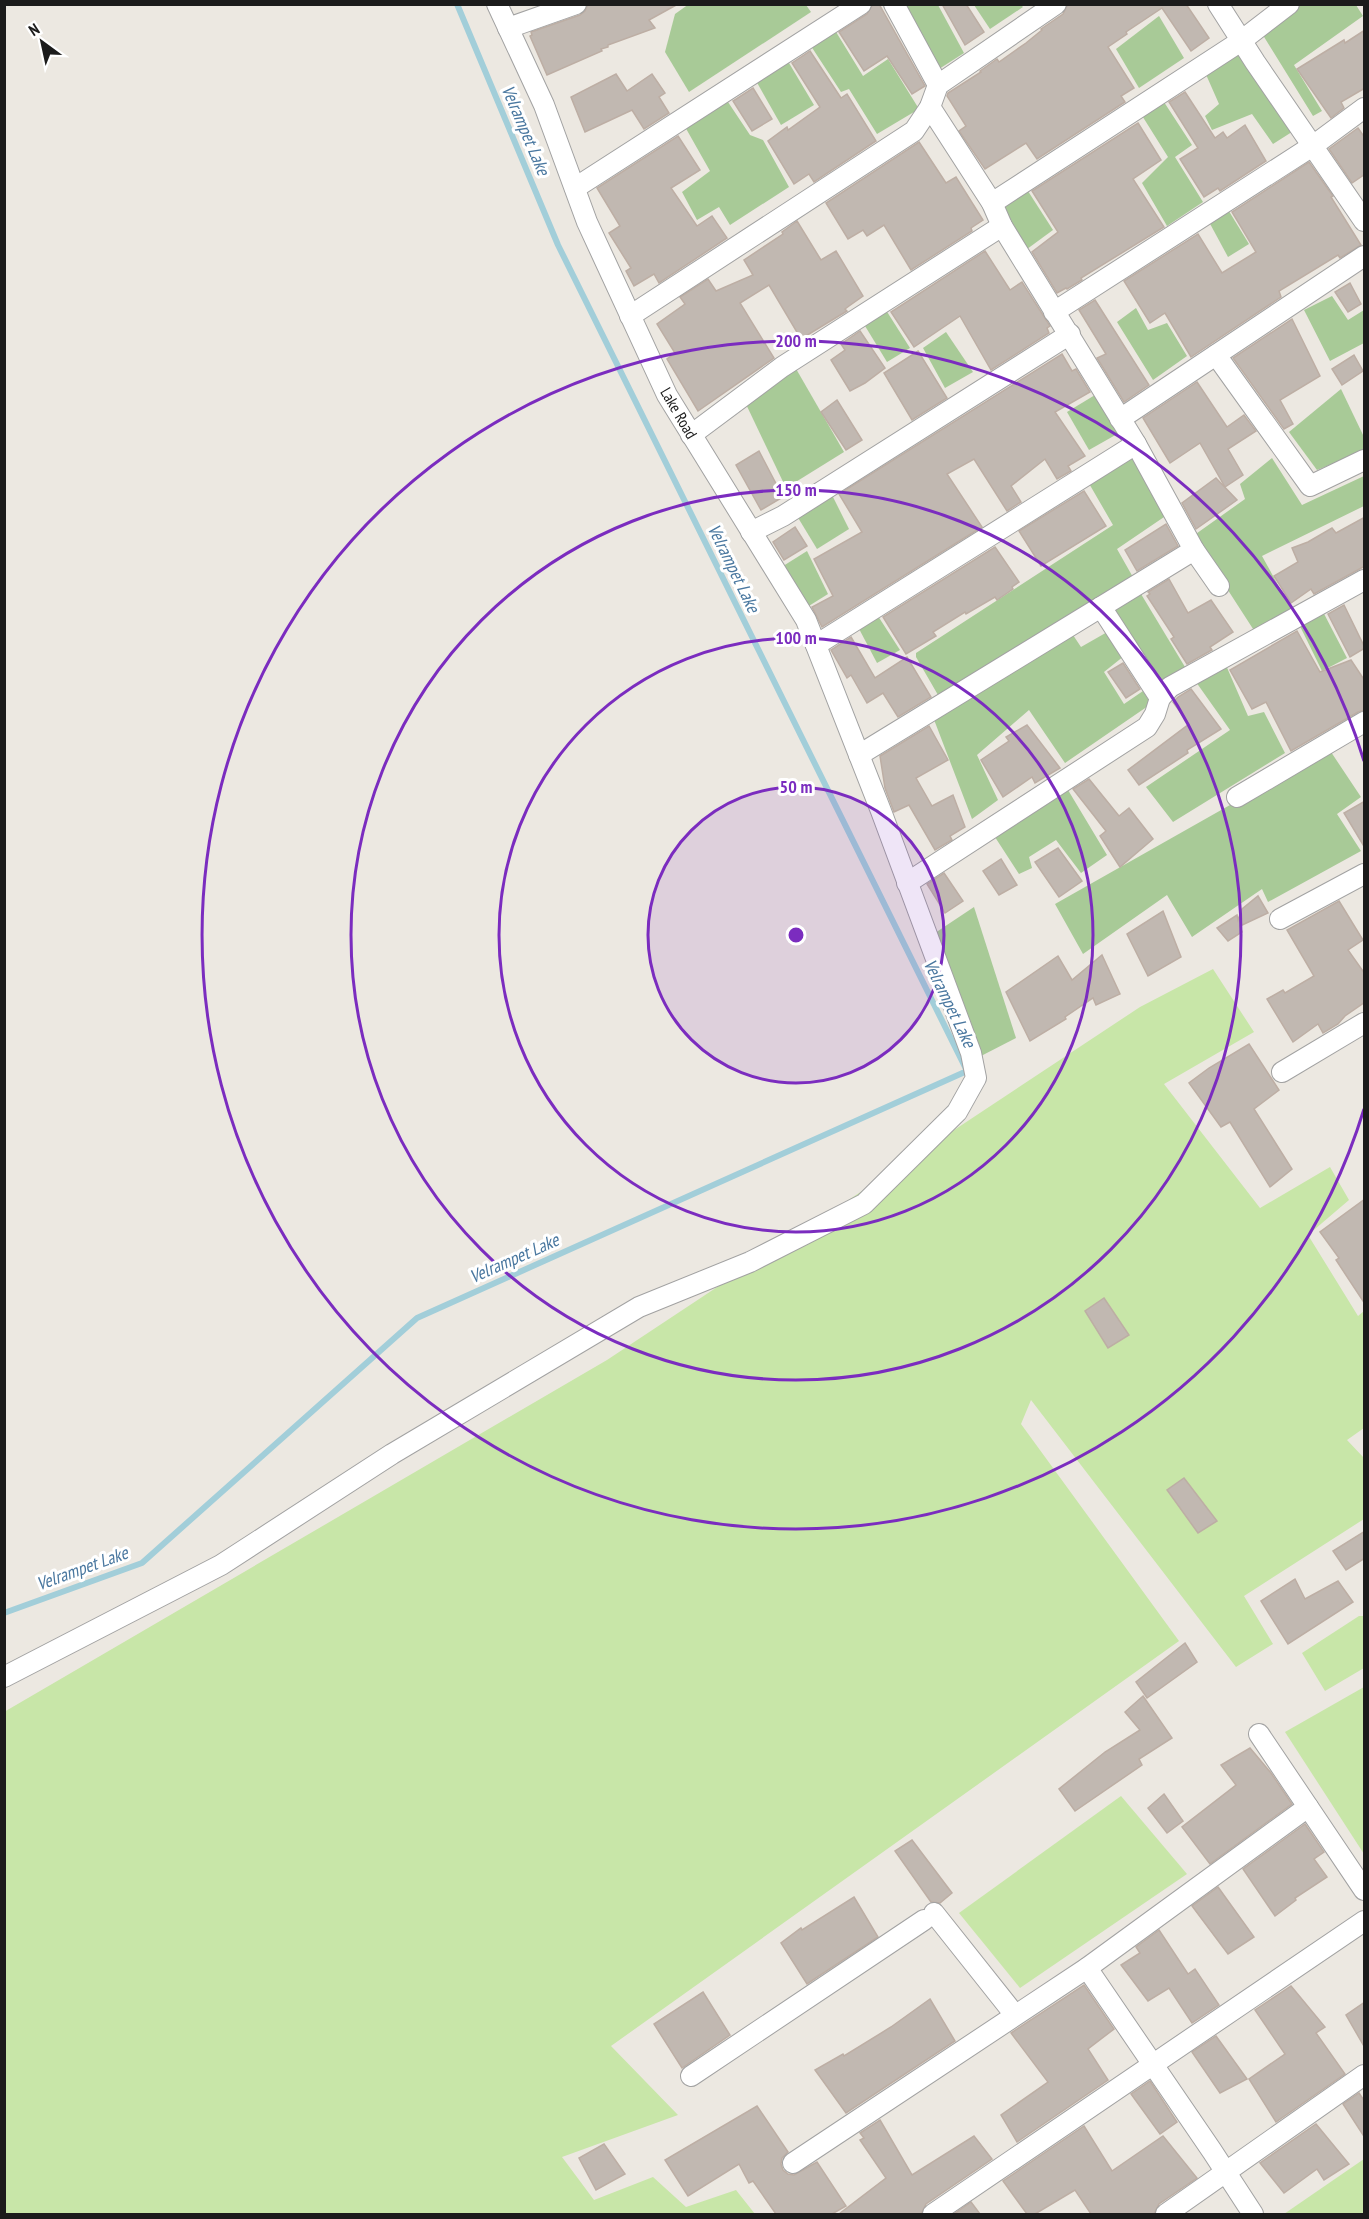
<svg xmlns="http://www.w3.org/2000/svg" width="1369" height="2219" font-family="'PT Sans Narrow',sans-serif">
<rect width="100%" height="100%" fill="#ece8e1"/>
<g fill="#c8e6a8">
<polygon points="1213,969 1254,1032 1164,1084 1260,1208 1330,1167 1349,1200 1308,1235 1358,1316 1364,1311 1364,1428 1347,1440 1364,1458 1364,1519 1244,1596 1273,1644 1236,1667 1031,1400 1021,1424 1179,1641 611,2046 678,2115 562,2157 594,2200 653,2177 686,2207 736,2190 755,2214 5,2214 4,1712 607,1360 1140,1007"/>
<polygon points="1359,1616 1364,1616 1364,1668 1325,1691 1302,1653"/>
<polygon points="1364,1687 1364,1854 1285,1732"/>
<polygon points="1121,1796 1187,1874 1020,1988 959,1913"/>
<polygon points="1364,2159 1364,2214 1284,2214"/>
</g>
<g fill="#a8ca97">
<polygon points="689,4 806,5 811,12 689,92 665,52 675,14"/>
<polygon points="904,5 938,5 964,53 939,69"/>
<polygon points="974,5 1021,5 1023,7 990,29"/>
<polygon points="1297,5 1356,5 1363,16 1294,65 1322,111 1313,116 1261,32"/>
<polygon points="1159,16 1184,58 1139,88 1116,49"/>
<polygon points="833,27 863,76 888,59 919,109 877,134 849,89 841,92 809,43"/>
<polygon points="1240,49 1295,130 1273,144 1252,114 1212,130 1205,116 1219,104 1204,70"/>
<polygon points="786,58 814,105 781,125 755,79"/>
<polygon points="726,99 750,135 763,140 789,187 730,225 719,207 697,220 682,192 710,171 684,125"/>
<polygon points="1162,99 1192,145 1175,157 1203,202 1167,226 1142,183 1168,157 1141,114"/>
<polygon points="1026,188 1053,230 1023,252 997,204"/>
<polygon points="1227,208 1249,244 1228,257 1208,220"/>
<polygon points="1332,296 1348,320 1364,310 1364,343 1330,361 1304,310"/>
<polygon points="884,307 910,348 887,362 862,321"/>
<polygon points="1136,308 1148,330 1167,323 1187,356 1153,380 1117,322"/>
<polygon points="946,332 973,372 945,388 923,348"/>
<polygon points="795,367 844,452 786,488 744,400"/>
<polygon points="1341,389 1364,437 1364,451 1317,470 1289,432"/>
<polygon points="1095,395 1119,433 1089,450 1067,412"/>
<polygon points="1134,452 1167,515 1117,549 1134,579 938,695 916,657 916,653 1113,525 1087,480"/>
<polygon points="1272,458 1302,505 1364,476 1364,506 1262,556 1293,612 1255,632 1193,536 1245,499 1240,484"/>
<polygon points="832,495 849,529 817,549 797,516"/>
<polygon points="807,551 828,594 804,609 780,568"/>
<polygon points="1138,589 1185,667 1156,685 1108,609"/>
<polygon points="1321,608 1347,658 1322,671 1297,620"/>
<polygon points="876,613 900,650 877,663 857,625"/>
<polygon points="1109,631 1124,656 1104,672 1124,704 1143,691 1151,704 1065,763 1029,710 977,755 998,800 972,819 933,717 1071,632 1081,647"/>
<polygon points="1225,663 1248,716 1264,712 1285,753 1173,822 1146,787 1230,730 1196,682"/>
<polygon points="1329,749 1361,797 1337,814 1361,851 1268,902 1262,889 1192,937 1167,895 1083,954 1055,904"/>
<polygon points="1065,785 1107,855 1081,873 1056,840 1029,857 1032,868 1019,874 993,834"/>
<polygon points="974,907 1016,1038 981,1056 935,933"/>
</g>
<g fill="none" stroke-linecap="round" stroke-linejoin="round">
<polyline stroke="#a2ced9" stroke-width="6" points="4,1613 142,1563 417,1318 967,1071 558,245 457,4"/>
</g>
<g fill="#c1b8b1" stroke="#bdaea4" stroke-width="1.5">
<polygon points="588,4 678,4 649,20 655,28 608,45 608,47 601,49 602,51 547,75 530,36 532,35 531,32 580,15 585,11"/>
<polygon points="873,4 879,4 925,86 912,94 887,56 864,71 839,32 867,14"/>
<polygon points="942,4 966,4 984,32 965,45"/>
<polygon points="1068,4 1186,4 1209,38 1191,51 1162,8 1126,32 1127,34 1108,47 1134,88 1121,96 1125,102 1037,159 1026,143 985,169 959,131 966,126 947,96 948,93 981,72 980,71 997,59 999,62 1026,43 1042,30 1041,29 1063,14"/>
<polygon points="1365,30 1365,88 1341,102 1344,108 1331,118 1297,69 1344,40 1345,43"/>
<polygon points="810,51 841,98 847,94 876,141 814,182 809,174 794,184 768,141 787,127 788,130 820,107 792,63"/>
<polygon points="616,74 627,91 652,74 665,93 659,97 669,113 644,129 632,110 585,132 571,97"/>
<polygon points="753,88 772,119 752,131 733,101"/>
<polygon points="1185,92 1215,138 1223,132 1227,138 1245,125 1266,161 1220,191 1218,188 1204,197 1180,159 1198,148 1169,102"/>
<polygon points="1138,123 1161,160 1133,179 1164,227 1081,278 1082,280 1067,289 1066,288 1057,293 1032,252 1058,232 1032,191"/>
<polygon points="1358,128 1365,138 1365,174 1352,183 1329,149"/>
<polygon points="678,136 700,170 671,188 697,226 712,216 727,238 659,283 654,274 634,286 626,271 631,268 609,233 620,226 597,188"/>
<polygon points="919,142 946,183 956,177 983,220 971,228 972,231 911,270 884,225 867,236 863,230 848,239 826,203"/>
<polygon points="1309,162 1333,196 1331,197 1361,245 1340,258 1338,255 1279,291 1281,297 1191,357 1165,313 1150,323 1124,281 1198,234 1222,273 1256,252 1232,212"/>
<polygon points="797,221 821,260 836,251 863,296 849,306 845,309 847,311 801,339 769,285 740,303 774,358 698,411 667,359 675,353 657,324 685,304 680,297 708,279 716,291 753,275 744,260 783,234 782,232"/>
<polygon points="985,251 1010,290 1022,282 1050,326 1047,328 1049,333 991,370 960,316 914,347 891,312"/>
<polygon points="1350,283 1361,304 1348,312 1335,292"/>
<polygon points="1095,300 1149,385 1124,402 1097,358 1106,354 1079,310"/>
<polygon points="1292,319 1320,376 1280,400 1293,424 1284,429 1233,358"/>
<polygon points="860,331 885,368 865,383 850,391 831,360 845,350 841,344"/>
<polygon points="918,351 947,398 912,420 884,373"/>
<polygon points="1062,354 1072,371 1076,369 1090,392 1055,412 1085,456 1068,466 1071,471 1057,479 1045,459 1011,486 1021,502 1007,511 974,459 947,474 982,527 822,627 812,607 833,596 814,559 862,532 839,494"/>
<polygon points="1354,355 1363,371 1342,385 1332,369"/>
<polygon points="1197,382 1227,427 1244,415 1256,431 1228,449 1243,475 1225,487 1200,443 1170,463 1143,418"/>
<polygon points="837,400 862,440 846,450 821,412"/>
<polygon points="759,451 783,497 761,510 736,465"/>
<polygon points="1216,478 1237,500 1196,529 1182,503"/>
<polygon points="1084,491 1106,526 1041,566 1019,531"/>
<polygon points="1365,517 1365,566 1314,594 1311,589 1291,603 1274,576 1298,562 1292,548 1308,542 1332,528 1336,533"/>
<polygon points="1166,524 1178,546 1137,571 1125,550"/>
<polygon points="795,527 807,546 784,560 773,542"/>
<polygon points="995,547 1019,582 1012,587 1013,589 997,600 995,597 966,614 965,612 933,632 936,636 906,654 883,617"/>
<polygon points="1169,579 1188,613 1211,600 1233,632 1210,647 1212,650 1187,664 1171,639 1174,637 1147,596 1150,594 1148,592"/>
<polygon points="1344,605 1365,648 1350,657 1328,614"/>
<polygon points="1297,631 1320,672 1351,660 1365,681 1365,710 1358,712 1291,751 1266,702 1252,709 1230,670"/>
<polygon points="851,637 875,678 907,657 931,697 898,717 883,693 867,703 851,675 847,678 831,650"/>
<polygon points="1123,663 1140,689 1126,698 1108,672"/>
<polygon points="1191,689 1221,729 1187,750 1188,753 1139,785 1128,770 1189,724 1173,702 1178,697"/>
<polygon points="1027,725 1060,768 1035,783 1032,777 1003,797 981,760 1009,741 1006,737"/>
<polygon points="929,726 948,760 916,778 932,806 953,795 965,827 950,836 952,840 935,850 909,805 894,812 885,788 880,756"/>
<polygon points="1089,779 1119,816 1129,808 1153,839 1120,867 1100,836 1106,831 1073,789"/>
<polygon points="1365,801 1365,848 1344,813"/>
<polygon points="1058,848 1082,881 1059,897 1035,862"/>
<polygon points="1001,859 1017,885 999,895 983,871"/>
<polygon points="944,873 963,901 945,913 927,884"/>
<polygon points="1258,896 1268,913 1240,926 1242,932 1228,941 1217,928 1237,915 1238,920 1242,909"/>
<polygon points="1339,901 1363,940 1348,950 1365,974 1365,1002 1345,1016 1338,1024 1323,1033 1318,1024 1293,1042 1267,999 1283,990 1285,993 1314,976 1287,930"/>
<polygon points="1163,911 1181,957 1148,976 1127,934"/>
<polygon points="1102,955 1120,994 1096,1005 1093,998 1065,1017 1066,1019 1030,1041 1006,992 1058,956 1072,980"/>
<polygon points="1249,1044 1279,1090 1254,1109 1292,1169 1270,1187 1230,1122 1221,1127 1189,1083 1209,1068"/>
<polygon points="1365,1199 1365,1304 1336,1260 1339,1258 1320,1232"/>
<polygon points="1104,1298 1129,1335 1108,1348 1085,1311"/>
<polygon points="1184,1478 1217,1521 1198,1533 1167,1490"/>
<polygon points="1365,1531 1365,1558 1346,1570 1333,1551"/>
<polygon points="1295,1579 1305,1599 1338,1581 1353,1602 1288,1644 1261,1601"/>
<polygon points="1185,1643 1197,1662 1147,1698 1136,1682"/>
<polygon points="1143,1696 1172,1738 1139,1759 1142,1765 1075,1811 1059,1789 1105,1752 1140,1730 1125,1712"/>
<polygon points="1250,1748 1271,1773 1292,1804 1210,1864 1182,1827 1236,1785 1221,1765"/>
<polygon points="1164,1794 1183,1821 1167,1833 1148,1808"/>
<polygon points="1305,1824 1324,1852 1314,1859 1327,1877 1295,1898 1296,1900 1275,1916 1243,1869"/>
<polygon points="912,1840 952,1893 940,1903 931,1902 895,1851"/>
<polygon points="1218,1887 1254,1937 1228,1954 1192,1906"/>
<polygon points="854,1897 878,1937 807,1984 781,1943 801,1928 802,1930"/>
<polygon points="1159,1930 1188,1974 1195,1969 1219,2005 1192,2023 1169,1988 1148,2001 1121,1965 1140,1953 1136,1947"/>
<polygon points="1084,1985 1114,2029 1088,2049 1108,2080 1017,2142 1001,2115 1048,2082 1011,2033"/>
<polygon points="1291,1986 1325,2027 1316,2033 1345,2074 1276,2122 1249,2079 1285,2054 1255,2010"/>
<polygon points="703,1992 730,2035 682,2068 654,2024"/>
<polygon points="930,1999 955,2041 846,2113 815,2070 843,2054 844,2056 891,2027"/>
<polygon points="1365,2002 1365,2048 1346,2015"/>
<polygon points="1216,2036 1247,2079 1220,2093 1192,2052"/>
<polygon points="1150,2081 1177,2122 1160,2134 1131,2094"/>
<polygon points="1359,2093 1365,2102 1365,2138 1343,2104"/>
<polygon points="757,2106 788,2152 782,2158 781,2164 783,2170 788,2174 794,2175 817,2162 846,2206 832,2214 776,2214 753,2181 749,2183 739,2164 688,2196 665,2160"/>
<polygon points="880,2120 912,2175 974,2136 992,2159 926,2204 921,2214 839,2214 886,2178 860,2140 864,2138 860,2133"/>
<polygon points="1316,2124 1349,2164 1324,2180 1317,2169 1284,2193 1260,2163"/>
<polygon points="1084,2126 1112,2171 1163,2136 1197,2178 1159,2204 1154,2214 1091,2214 1075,2190 1035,2214 1027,2214 1003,2181"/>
<polygon points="604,2144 625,2174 596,2190 579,2158"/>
<polygon points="971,2202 980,2214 954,2214"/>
</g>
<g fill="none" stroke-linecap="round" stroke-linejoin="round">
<g stroke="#a2a2a2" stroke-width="22">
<g id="minor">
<polyline points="894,4 938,85"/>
<polyline points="1218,4 1255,62 1364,221"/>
<polyline points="508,28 576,4"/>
<polyline points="930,107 992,203 1002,226 1136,444 1194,550 1219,586"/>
<polyline points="575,188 861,4"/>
<polyline points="992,203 1241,41 1289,4"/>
<polyline points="1054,312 1314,145 1364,108"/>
<polyline points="630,316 914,131 930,107 938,85 1056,4"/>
<polyline points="1216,355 1310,486 1364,460"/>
<polyline points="1120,419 1364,256"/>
<polyline points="691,435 782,367 1002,226"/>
<polyline points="751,532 783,516 1070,334"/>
<polyline points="1101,607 1160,698"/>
<polyline points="816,645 1136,444"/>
<polyline points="859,755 1194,550"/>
<polyline points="1237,797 1364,722"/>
<polyline points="907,883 1147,727 1155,714 1160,698 1170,687 1364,580"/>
<polyline points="1280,919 1364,874"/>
<polyline points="1282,1072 1364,1023"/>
<polyline points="4,1677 221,1565 392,1454 639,1307 750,1262 864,1204 957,1112 976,1078 971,1053 881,811 806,620 667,395 587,222 544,105 497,4"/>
<polyline points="1259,1734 1364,1890"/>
<polyline points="934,1913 1015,2015"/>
<polyline points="1087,1968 1212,2151 1253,2214"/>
<polyline points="691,2076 924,1920"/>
<polyline points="793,2163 1087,1968 1308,1807"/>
<polyline points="933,2214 1364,1921"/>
<polyline points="1166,2214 1364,2075"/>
</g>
</g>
<use href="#minor" stroke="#fff" stroke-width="20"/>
</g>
<circle cx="796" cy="935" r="148" fill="#7b2cbf" fill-opacity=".12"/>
<g fill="none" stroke="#7b2cbf" stroke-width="3">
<circle cx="796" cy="935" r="148"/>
<circle cx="796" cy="935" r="297"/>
<circle cx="796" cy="935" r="445"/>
<path d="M1364 1109A594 594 0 1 1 1364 761"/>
</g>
<g text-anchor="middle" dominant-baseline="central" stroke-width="6" stroke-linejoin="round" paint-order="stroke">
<g font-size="16" fill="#1b1b1b" stroke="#fff">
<text transform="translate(679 413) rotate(60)">Lake Road</text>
</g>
<g font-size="18" font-style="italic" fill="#49779f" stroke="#fff">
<text transform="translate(526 130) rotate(67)">Velrampet Lake</text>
<text transform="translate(734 568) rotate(64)">Velrampet Lake</text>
<text transform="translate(950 1003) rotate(64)">Velrampet Lake</text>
<text transform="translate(514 1258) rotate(-24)">Velrampet Lake</text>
<text transform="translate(82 1568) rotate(-20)">Velrampet Lake</text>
</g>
</g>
<circle cx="796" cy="935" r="9" fill="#7b2cbf" stroke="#fff" stroke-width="3"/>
<g font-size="18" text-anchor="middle" font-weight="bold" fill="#7b2cbf" stroke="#fff" stroke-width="6" stroke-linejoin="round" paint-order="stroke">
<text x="796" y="347">200 m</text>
<text x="796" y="496">150 m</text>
<text x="796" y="644">100 m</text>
<text x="796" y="793">50 m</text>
</g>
<rect width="1369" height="2219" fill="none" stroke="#1b1b1b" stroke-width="12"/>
<g transform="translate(42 42) rotate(327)" stroke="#ffffff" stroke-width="4.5" paint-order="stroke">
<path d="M0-4.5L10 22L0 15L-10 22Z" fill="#1b1b1b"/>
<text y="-9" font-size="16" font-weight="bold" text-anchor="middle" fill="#1b1b1b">N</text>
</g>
</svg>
